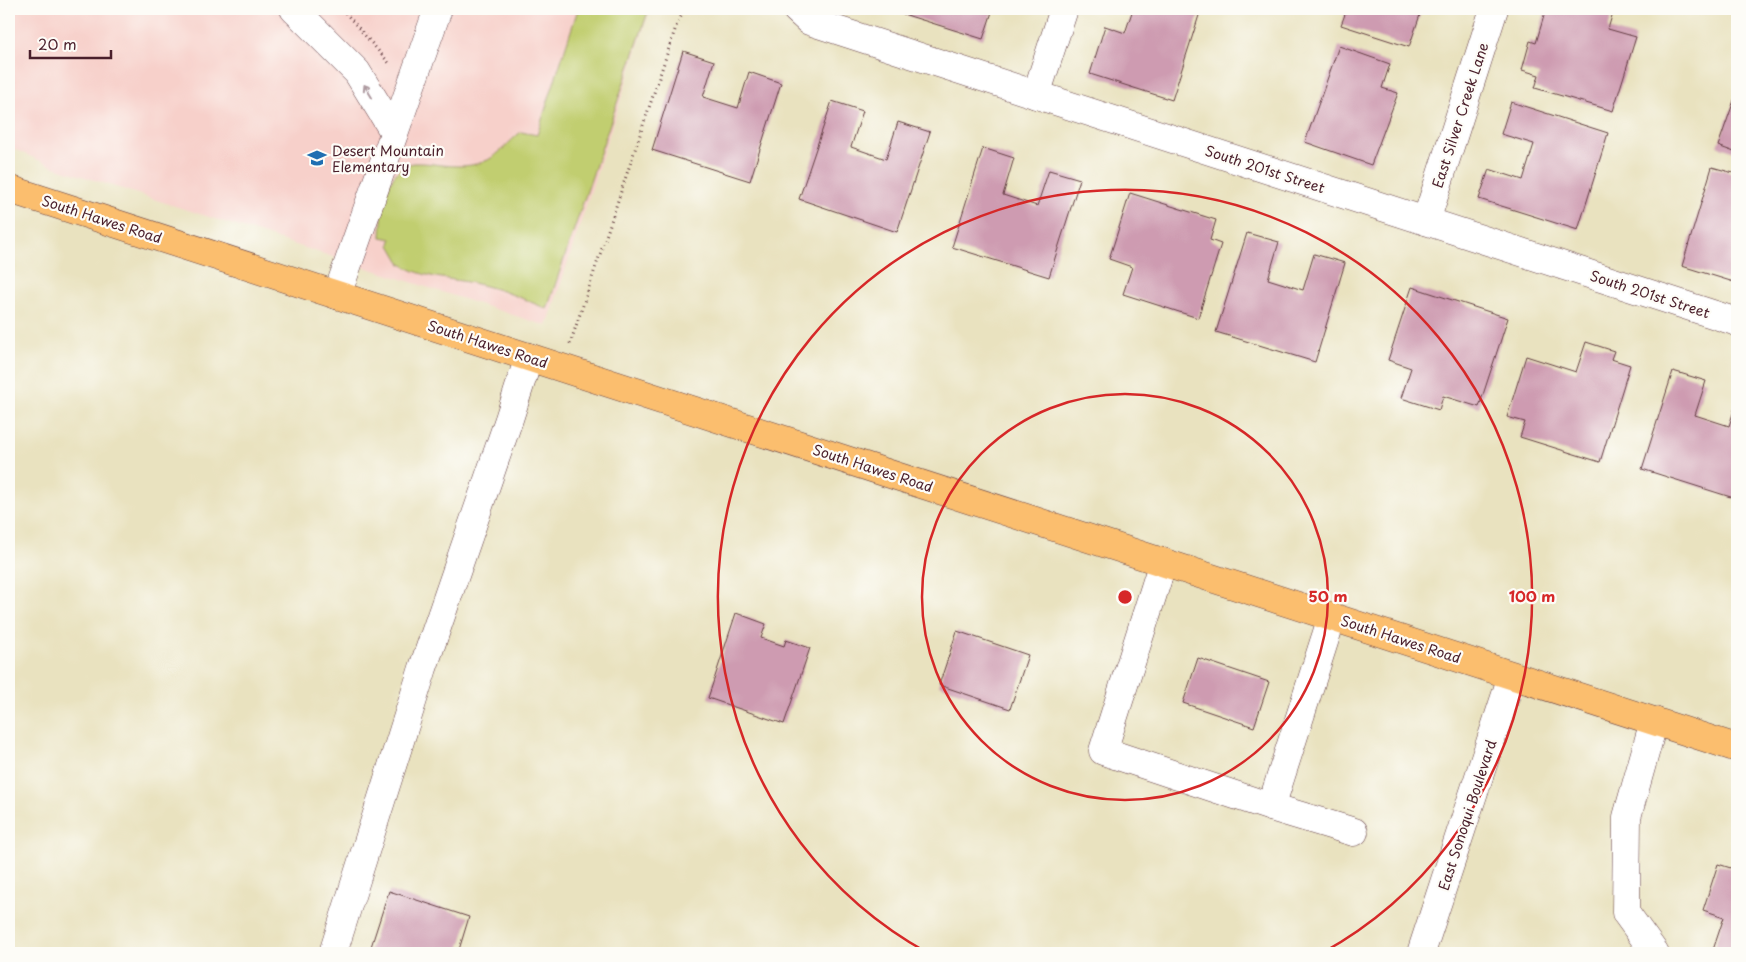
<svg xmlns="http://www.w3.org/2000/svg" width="1746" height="962" font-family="'Playpen Sans',sans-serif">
<rect width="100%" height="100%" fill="#fdfcf7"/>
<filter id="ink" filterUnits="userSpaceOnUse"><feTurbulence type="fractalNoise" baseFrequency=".02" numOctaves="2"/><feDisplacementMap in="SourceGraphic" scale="10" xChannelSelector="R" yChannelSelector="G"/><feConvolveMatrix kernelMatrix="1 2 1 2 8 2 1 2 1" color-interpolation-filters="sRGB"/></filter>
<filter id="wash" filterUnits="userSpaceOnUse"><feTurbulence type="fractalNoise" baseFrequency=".0096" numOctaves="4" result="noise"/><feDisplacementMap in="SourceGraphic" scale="20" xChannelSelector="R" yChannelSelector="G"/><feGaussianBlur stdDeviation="1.12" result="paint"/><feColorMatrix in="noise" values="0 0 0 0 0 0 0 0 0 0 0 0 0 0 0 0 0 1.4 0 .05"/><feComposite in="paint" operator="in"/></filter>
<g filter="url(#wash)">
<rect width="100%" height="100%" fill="#e9e2bf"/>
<polygon fill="#f7d0ca" points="9,9 650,9 547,326 57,168 9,147"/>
<path fill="#c1ce70" stroke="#86764e" d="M578 9H649L547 309C524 299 501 289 477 284 452 278 423 279 401 264L390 245 391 239 381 237C382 214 384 166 414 163 420 163 427 163 433 164 449 166 467 168 483 162 498 157 509 141 521 132L537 135Z"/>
<g id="blocks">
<g fill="#ce9bb1">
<polygon points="904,9 993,9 983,39 903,14"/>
<polygon points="1133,9 1201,9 1172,100 1090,74 1105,26 1125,33"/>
<polygon points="1347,9 1422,9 1409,47 1341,25"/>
<polygon points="1546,9 1614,9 1608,29 1636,37 1613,111 1535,88 1539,75 1522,70 1530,41 1536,43"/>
<polygon points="1339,46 1390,64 1382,88 1398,93 1371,165 1305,142"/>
<polygon points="683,51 714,61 703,97 738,108 749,72 781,83 750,181 652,150"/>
<polygon points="1737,92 1737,153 1718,146"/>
<polygon points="832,101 863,111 851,147 886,159 898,122 930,132 897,232 799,199"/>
<polygon points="1511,102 1608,133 1578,230 1479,199 1489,169 1523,180 1534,144 1501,134"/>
<polygon points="983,148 1014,158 1003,195 1037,206 1049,170 1080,179 1049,277 952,247"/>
<polygon points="1712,167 1737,174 1737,283 1682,266"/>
<polygon points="1130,193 1216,220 1210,240 1221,244 1198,318 1123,294 1132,267 1109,259"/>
<polygon points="1247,233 1279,242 1268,279 1303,290 1314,254 1345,263 1315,362 1216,332"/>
<polygon points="1412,287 1508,318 1479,407 1443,396 1439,410 1401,398 1411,368 1388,360"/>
<polygon points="1586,342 1614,351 1611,359 1630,365 1600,462 1520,437 1525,422 1507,417 1526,356 1576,372"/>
<polygon points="1673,371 1706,381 1695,415 1729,426 1737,401 1737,499 1642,469"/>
<polygon points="736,613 766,624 761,638 784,646 786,640 810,648 784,724 708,698"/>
<polygon points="957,631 1028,655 1010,709 939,685"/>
<polygon points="1198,658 1269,682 1254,727 1183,703"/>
<polygon points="1718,864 1737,870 1737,953 1712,953 1724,917 1703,910"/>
<polygon points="389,891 469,917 458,953 369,953"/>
</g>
</g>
</g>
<g filter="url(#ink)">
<use href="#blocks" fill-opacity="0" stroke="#623c41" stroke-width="1"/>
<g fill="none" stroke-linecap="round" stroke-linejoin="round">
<g stroke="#623c41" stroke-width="29">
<g id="minor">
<polyline points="294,9 357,72 394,132"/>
<polyline points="796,9 809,21 1737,322"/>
<polyline points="1036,95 1064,9"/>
<polyline points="1426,221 1494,9"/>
<polyline points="337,295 438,9"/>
<polyline points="1163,562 1103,751 1271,807 1354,832"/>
<polyline points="1654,721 1627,817 1626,913 1655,953"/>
<polyline points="1271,807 1332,617"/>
<polyline points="333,953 423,668 509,419 529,357"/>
<polyline points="1421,953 1512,676"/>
</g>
</g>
<g stroke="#623c41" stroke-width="29">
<polyline id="major" points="9,189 1737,748"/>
</g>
<g stroke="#623c41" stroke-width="3" stroke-dasharray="1 4" stroke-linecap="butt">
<polyline points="342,9 389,63"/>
<polyline points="570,344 677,24 685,9"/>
</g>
<use href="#minor" stroke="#fff" stroke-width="28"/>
<use href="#major" stroke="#fbbe6e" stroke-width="28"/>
</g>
<defs><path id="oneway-shaft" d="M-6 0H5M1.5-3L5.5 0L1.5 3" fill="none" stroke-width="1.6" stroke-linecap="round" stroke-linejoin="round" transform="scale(1.25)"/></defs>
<use stroke="#ae9aa0" href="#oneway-shaft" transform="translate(368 91) rotate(-121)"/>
</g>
<g fill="none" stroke="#d62828" stroke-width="2.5">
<circle cx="1125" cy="597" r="203"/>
<path d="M928 953A407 407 0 1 1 1322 953"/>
</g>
<defs>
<g id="school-bare" transform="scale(1.5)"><path d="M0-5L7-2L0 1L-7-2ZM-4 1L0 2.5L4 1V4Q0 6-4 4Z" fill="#1f6fb2" stroke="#fdfcf7" stroke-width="2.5" paint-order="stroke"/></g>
</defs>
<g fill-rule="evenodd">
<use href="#school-bare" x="317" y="158"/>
</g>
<g text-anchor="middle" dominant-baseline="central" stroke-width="4.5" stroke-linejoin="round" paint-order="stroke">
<g font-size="14" fill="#4a1f2b" stroke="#fdfcf7">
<text transform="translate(1460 115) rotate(-72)">East Silver Creek Lane</text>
<text transform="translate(1265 169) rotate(18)">South 201st Street</text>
<text transform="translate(102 219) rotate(18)">South Hawes Road</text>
<text transform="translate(1650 294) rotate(18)">South 201st Street</text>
<text transform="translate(488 344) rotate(18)">South Hawes Road</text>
<text transform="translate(873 468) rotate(18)">South Hawes Road</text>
<text transform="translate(1401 639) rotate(18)">South Hawes Road</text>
<text transform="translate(1467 815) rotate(-72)">East Sonoqui Boulevard</text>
</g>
<g font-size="14" fill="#4a1f2b" stroke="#fdfcf7" text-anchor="start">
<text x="332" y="150">Desert Mountain<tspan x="332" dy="16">Elementary</tspan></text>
</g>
</g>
<circle cx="1125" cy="597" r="8" fill="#d62828" stroke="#fdfcf7" stroke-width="2.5"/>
<g font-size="15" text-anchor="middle" font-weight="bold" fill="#d62828" stroke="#fdfcf7" stroke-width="4.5" stroke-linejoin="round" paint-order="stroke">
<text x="1328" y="602">50 m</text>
<text x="1532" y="602">100 m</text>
</g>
<rect width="1746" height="962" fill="none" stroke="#fdfcf7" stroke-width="30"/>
<path d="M30 50v8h81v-8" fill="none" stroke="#4a1f2b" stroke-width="2.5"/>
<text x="38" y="50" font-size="15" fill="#4a1f2b" stroke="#fdfcf7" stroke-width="4" paint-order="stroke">20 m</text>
</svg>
